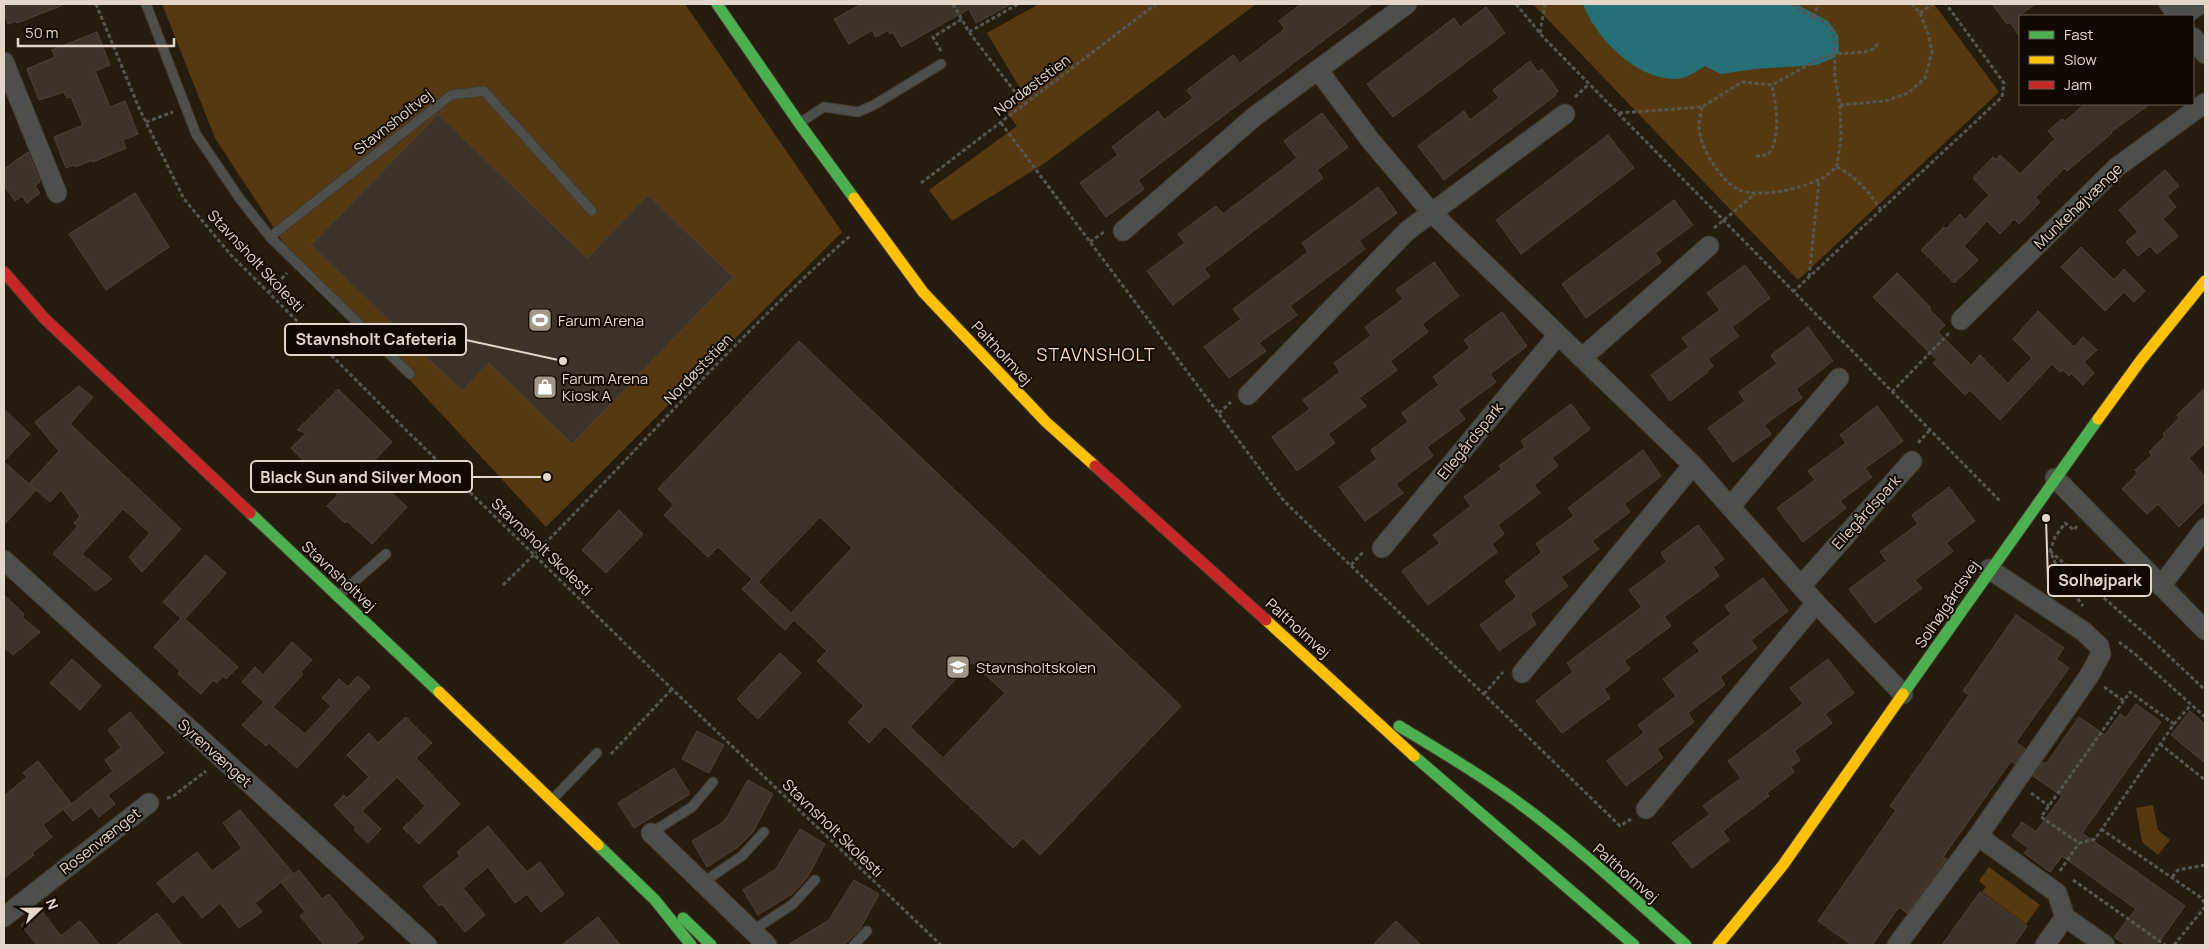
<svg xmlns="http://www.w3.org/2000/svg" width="2209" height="949" font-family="Manrope,sans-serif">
<rect width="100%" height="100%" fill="#261c0e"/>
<g fill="#563911">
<polygon points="162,4 685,4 842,232 546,527 285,245 215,138"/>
<polygon points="1039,4 1256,4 1045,163 952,221 929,190 1017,126 1003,107 1023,93 987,33"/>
<polygon points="1533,4 1934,4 1999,92 1798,280"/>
<polygon points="2153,805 2158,830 2170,840 2158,855 2142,842 2136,808"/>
<polygon points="1989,867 2040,905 2026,924 1982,892 1986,887 1979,881"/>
</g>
<path fill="#247076" d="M1583 4H1796L1828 21 1838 35 1839 52 1832 59 1816 65 1755 69 1721 74 1705 66C1697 71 1687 78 1677 79 1637 80 1596 39 1583 4Z"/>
<g fill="#3d3329" stroke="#4e433a" fill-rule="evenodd">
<polygon points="4,4 62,4 63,5 17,23 16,21 8,24 4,13"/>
<polygon points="862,4 1011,4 976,23 969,9 901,47 893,32 890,34 888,30 876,37 872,30 849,44 834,19"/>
<polygon points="1301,4 1372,4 1138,180 1144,189 1106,217 1080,183 1118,155 1112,147 1158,111 1164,120 1193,98 1187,90 1233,55 1240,63 1285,29 1279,21"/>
<polygon points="1992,4 2035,4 2020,15 2020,37 2010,22 2007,24"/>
<polygon points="1486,7 1505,33 1393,117 1367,84 1454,18 1460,27"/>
<polygon points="97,32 110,65 95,71 110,107 125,101 138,134 123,140 126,148 93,162 93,160 75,167 74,165 66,168 54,137 83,125 71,97 67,98 64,92 39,100 27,69 55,57 52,50"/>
<polygon points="1530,61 1538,72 1542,69 1558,91 1555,94 1556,95 1444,180 1418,146 1464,111 1470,120 1499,98 1493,90"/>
<polygon points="2085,104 2150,104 2111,132 2112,133 2067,171 2065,168 2035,198 2040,202 2019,224 2014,219 2000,234 1987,221 1964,246 1978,260 1954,283 1921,250 1944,227 1946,229 1960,214 1965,220 1989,195 1973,178 1993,157 1996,160 2000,155 2020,174 2055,139 2048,131 2062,119 2065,121"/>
<polygon points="1322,113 1348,147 1317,170 1323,178 1204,269 1210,276 1173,305 1147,271 1185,243 1178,234 1201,217 1216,206 1223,214 1297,158 1284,141"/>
<polygon points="438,114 587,258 648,195 733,277 572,444 489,363 462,391 311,245"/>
<polygon points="1608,135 1634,168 1521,254 1496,220"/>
<polygon points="28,152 40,182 35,186 40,193 27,203 22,196 15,201 4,186 4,169"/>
<polygon points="2165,170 2179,186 2167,196 2176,207 2163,219 2178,236 2157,254 2150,246 2138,256 2126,242 2138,232 2119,210"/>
<polygon points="1378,187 1397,213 1359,241 1365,249 1290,306 1297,315 1259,343 1266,351 1229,378 1204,347 1241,319 1233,309 1308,252 1302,243"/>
<polygon points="135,193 169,247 106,290 69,234"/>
<polygon points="1674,200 1693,225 1655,253 1661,262 1586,318 1562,284"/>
<polygon points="2081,247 2114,280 2124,269 2145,291 2134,302 2124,292 2105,311 2061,267"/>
<polygon points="1434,262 1459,296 1422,324 1428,332 1390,361 1397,370 1359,398 1366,406 1328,434 1335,443 1297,471 1272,437 1310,409 1303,400 1340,372 1334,363 1371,336 1365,327 1403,299 1396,290"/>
<polygon points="1745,265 1770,298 1732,327 1739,336 1708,359 1713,366 1707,371 1708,372 1670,401 1651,375 1689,347 1682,338 1720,310 1707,293"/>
<polygon points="1897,273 1931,308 1929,309 1945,325 1938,332 1971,365 1980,355 2008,383 2032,358 2013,339 2038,311 2074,347 2083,337 2097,350 2084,362 2094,373 2083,385 2071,373 2069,376 2063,370 2060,372 2052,364 2000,420 1970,390 1965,395 1933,363 1937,360 1873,297"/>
<polygon points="1502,312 1527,346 1490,374 1496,382 1458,410 1465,419 1427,447 1433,456 1396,484 1403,493 1365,521 1339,487 1377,459 1371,450 1408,422 1402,413 1439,385 1433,377 1470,348 1464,340"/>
<polygon points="1808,327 1833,361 1796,389 1802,398 1764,425 1771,434 1733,462 1708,428 1745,401 1739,392 1777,364 1771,355"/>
<path d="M799 341 1181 706 1040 855 1023 838 1013 848 885 726 869 743 848 722 864 706 817 661 827 651 794 620 785 630 742 589 752 579 718 547 708 557 664 515 674 505 658 489ZM820 517 852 548 791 613 758 582ZM972 662 1005 693 943 758 910 727Z"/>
<polygon points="79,386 93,397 70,424 181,529 142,572 129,557 150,533 123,509 82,554 112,579 96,591 53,554 78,526 74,523 80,516 61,490 50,502 29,484 59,451 35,422"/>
<polygon points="2205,388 2205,443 2189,458 2205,477 2205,501 2179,527 2158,504 2147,514 2122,489 2138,473 2135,470 2152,455 2149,452 2165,436 2163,434 2179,418 2177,415"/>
<polygon points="338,389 392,442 366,469 407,507 372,544 347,521 345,523 327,506 338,495 291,448 306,433 297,430"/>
<polygon points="1571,404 1590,429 1552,458 1558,466 1534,485 1540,493 1498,525 1504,534 1492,544 1497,552 1428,605 1402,571 1440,543 1433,535 1471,506 1464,497 1502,469 1499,466 1525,447 1521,441"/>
<polygon points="1877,406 1903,441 1865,468 1872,477 1840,501 1846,508 1803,542 1777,508 1815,480 1808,471 1846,443 1840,435"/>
<polygon points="4,409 30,434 4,461"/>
<polygon points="1643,450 1661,476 1624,504 1630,512 1592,541 1599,549 1561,577 1568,586 1530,614 1536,624 1499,651 1480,625 1517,597 1505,581 1542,552 1536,544 1574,516 1568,508"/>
<polygon points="4,462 36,490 4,525"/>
<polygon points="1949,487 1975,521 1946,543 1953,551 1915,580 1922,588 1875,623 1849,589 1887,561 1880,552 1918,524 1912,515"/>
<polygon points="619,510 643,534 606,573 582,550"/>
<polygon points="1698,525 1724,559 1713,567 1719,576 1664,617 1671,626 1624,661 1630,669 1604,689 1610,698 1562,733 1536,701 1573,672 1567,663 1642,607 1629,590 1667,562 1661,553"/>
<polygon points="206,555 226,573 185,619 238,667 226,679 223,676 217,683 213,680 201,694 178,674 180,671 154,647 181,618 163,602"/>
<polygon points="1763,578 1788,611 1751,640 1757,648 1720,677 1725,685 1688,713 1694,722 1657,749 1663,758 1626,786 1607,761 1644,733 1638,725 1676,696 1663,679 1700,651 1693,643 1731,614 1725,606"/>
<polygon points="4,595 24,614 22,617 40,632 13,655 4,647"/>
<polygon points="2016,615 2064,648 2056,659 2069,668 2016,742 2025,749 2015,764 2011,761 2009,764 1943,857 1947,859 1907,913 1899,907 1872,945 1852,945 1818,921 1896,810 1890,806 1969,695 1963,691"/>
<polygon points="292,642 312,660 301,672 303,674 273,707 305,734 331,706 322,698 339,679 348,687 358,676 370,687 297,768 269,743 266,746 242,725 264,702 242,682 255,667 263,675"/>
<polygon points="780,653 801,673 758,719 737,699"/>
<polygon points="72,659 101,686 80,710 50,683"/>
<polygon points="1828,659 1854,693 1825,714 1832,723 1794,751 1800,760 1791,767 1794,772 1767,793 1769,796 1723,831 1729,840 1692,868 1672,843 1710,814 1703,806 1741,778 1728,761 1803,704 1790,688"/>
<polygon points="2136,704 2161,722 2082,833 2185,906 2157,945 2126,945 2114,937 2136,909 2062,856 2050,872 2024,853 2028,848 2012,836 2022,822 2036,832 2062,796 2033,776 2043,762 2046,764 2079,717 2105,735 2120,714 2126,718"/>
<polygon points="2190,711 2205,724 2205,763 2171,735"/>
<polygon points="130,712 164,753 108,795 115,804 99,817 91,807 73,821 64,810 113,771 105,760 121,748 108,730"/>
<polygon points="406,717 432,743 416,758 460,804 419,844 403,828 425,806 397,777 362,811 381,829 368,843 354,830 356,828 334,805 344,795 347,798 369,777 347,755 369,733 378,743"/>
<polygon points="697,731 724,745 709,773 682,759"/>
<polygon points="38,761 71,803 43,825 52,837 32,853 34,855 4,878 4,796 27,777 23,773"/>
<polygon points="674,768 690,794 634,828 618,803"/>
<polygon points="748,780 773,794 753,832 738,847 707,867 692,841 722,823 727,817"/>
<polygon points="240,810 293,873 255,903 262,912 239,928 220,903 202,918 183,894 173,903 157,883 197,852 212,871 242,848 223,823"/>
<polygon points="488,826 527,872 540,862 564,894 541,912 527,894 515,903 488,867 463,888 485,915 465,932 442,904 439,906 423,886 460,856 457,852"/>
<polygon points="800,829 825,844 807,878 792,894 758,915 743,890 776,869"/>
<polygon points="299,870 322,899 329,894 364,938 354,945 324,945 300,916 305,912 282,883"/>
<polygon points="854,880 879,894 860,929 844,945 788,945 829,920"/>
<polygon points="1980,892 2027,926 2014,945 1942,945"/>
<polygon points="41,910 61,936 80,921 100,945 37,945 21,925"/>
<polygon points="157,913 182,945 116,945"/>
<polygon points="598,917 620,945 562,945"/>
<polygon points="1396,921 1421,945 1373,945"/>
</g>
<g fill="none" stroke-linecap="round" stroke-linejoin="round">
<g stroke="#42392e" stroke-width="11">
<g id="lane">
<polyline points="146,4 196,134 240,199 270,237 410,374"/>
<polyline points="801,122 824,107 858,112 874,105 941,64"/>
<polyline points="270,237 451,95 484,91 592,211"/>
<polyline points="339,595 386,554"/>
<polyline points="552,800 597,753"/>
<polyline points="651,833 692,807 713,782"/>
<polyline points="702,883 742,856 764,832"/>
<polyline points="752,931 793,904 815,880"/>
<polyline points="854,945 867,931"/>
</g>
</g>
<g stroke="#42392e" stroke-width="21">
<g id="street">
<polyline points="2169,4 2178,16"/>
<polyline points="2183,16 2200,4"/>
<polyline points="2193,37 2205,54"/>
<polyline points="4,62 57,193"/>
<polyline points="1318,70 1371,141 1431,212 1693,465 1816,603 1903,694"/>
<polyline points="1123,231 1254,117 1407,4"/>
<polyline points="1961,320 2117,167 2205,103"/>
<polyline points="1582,358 1709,246"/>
<polyline points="1248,395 1407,231 1565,114"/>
<polyline points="2055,478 2205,630"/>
<polyline points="1730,507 1839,378"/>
<polyline points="1382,548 1558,335"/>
<polyline points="4,560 427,945"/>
<polyline points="1989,569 2083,631 2099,646 2101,654 2089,676 1978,836 2057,893 2065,917 2105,945"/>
<polyline points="1801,586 1912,461"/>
<polyline points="2161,586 2205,528"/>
<polyline points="1522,673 1693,465"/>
<polyline points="1646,809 1816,603"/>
<polyline points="651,833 767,945"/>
<polyline points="4,917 149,803"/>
<polyline points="1897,945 1978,836"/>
<polyline points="2045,945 2065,917"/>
</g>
</g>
<g stroke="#42392e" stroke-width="13">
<g id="fast">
<polyline points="717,4 799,123 854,198"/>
<polyline points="250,513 439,692"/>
<polyline points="1903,694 2098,419"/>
<path d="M1399 726C1442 752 1486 778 1527 809 1583 851 1634 899 1686 945"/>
<polyline points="1414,756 1634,945"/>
<polyline points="598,845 655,900 691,945"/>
<polyline points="683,918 711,945"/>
</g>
</g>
<g stroke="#42392e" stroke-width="13">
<g id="slow">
<polyline points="854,198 923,292 1046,422 1095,466"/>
<polyline points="2098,419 2141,360 2205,281"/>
<polyline points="1266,620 1414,756"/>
<polyline points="439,692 598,845"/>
<polyline points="1718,945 1783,865 1903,694"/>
</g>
</g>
<g stroke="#42392e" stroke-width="13">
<g id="jam">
<polyline points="4,272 44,318 250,513"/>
<polyline points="1095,466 1266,620"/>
</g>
</g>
<g stroke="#565651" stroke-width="3" stroke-dasharray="4 2.5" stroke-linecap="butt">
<polyline points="96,4 139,108 184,199 231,255 406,430 672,689 941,945"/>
<polyline points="953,4 969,32 1025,105"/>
<polyline points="1516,4 1544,38 2000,501"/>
<polyline points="1920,13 1933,4"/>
<polyline points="1813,17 1818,4"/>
<polyline points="969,32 1018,4"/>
<polyline points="1540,33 1545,4"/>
<polyline points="941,51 933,37 962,19"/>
<polyline points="1575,97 1589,84"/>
<polyline points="1840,105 1885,101 1908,93 1925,78 1932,52 1928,33 1920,13 1912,4"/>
<path d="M1702 107C1701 114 1699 120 1699 127 1699 146 1721 182 1739 190 1758 198 1800 189 1818 180 1825 178 1831 171 1837 167L1841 137 1840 105 1835 77 1834 33 1823 21 1806 14 1791 4"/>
<polyline points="1619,113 1702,107 1742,82 1772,85 1821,58 1835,54 1864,52 1874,49 1878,43"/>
<polyline points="146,122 173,112"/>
<polyline points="1001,123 1284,501 1620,826 1631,819"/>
<path d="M1756 156 1768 155C1782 136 1776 106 1772 85"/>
<path d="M1837 167C1857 177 1868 191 1881 210"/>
<polyline points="921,183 1156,4"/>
<polyline points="1714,228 1755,194"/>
<polyline points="1090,242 1104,232"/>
<polyline points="1809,277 1819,180"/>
<polyline points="1793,292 2002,97 2004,83 1946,4"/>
<polyline points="268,293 287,273"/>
<polyline points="1892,392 1949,333"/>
<polyline points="1219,413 1231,402"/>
<polyline points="1918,443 1930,430"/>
<polyline points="2077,526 2074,530 2065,523 2055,537 2050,551 2061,576 2083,606"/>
<polyline points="2050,551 2151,639 2205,690"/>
<polyline points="1351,565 1364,551"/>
<path d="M503 585C621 471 727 344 850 236"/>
<polyline points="2119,642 2135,654 2205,717"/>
<polyline points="2104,687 2124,701"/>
<polyline points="1484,694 1503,672"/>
<polyline points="2174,724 2130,692 2041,817 2079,843 2095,839 2174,724 2191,705"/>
<polyline points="2160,744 2205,780"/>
<polyline points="611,754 672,689"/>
<polyline points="2031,793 2049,806"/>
<polyline points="167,798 172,797 206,771"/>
<polyline points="2101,829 2200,897 2205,903"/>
<polyline points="2060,871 2079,843"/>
<polyline points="2172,877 2178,870 2205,865"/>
<polyline points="2073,880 2165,945"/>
<polyline points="2174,945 2205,907"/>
</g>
<use href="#lane" stroke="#4c4f4c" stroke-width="9"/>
<use href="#street" stroke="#4c4f4c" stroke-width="19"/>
<use href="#fast" stroke="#4caf50" stroke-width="11"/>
<use href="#slow" stroke="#ffc107" stroke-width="11"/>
<use href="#jam" stroke="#c62828" stroke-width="11"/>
</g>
<defs>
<g id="stadium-square" transform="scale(1.25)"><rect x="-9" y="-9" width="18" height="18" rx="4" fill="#a29688" stroke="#120902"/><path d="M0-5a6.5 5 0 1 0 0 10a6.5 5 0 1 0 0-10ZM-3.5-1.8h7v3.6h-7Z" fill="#fff"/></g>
<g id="shop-square" transform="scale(1.25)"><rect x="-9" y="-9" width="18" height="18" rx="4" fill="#a29688" stroke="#120902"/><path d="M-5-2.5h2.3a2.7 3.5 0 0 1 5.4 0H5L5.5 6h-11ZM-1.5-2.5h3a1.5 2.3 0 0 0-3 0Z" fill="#fff"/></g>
<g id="school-square" transform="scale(1.25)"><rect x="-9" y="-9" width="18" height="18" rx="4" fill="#a29688" stroke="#120902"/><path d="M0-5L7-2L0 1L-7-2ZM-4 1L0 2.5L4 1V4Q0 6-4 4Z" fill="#fff"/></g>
</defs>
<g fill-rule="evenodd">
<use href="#stadium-square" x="540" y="320"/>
<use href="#shop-square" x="545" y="387"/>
<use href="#school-square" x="958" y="667"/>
</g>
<g text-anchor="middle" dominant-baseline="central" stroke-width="4" stroke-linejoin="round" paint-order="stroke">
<g font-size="15" fill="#e4d7c9" stroke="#120902">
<text transform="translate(1032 85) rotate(-37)">Nordøststien</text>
<text transform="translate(393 122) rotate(-38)">Stavnsholtvej</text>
<text transform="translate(2078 206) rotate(-44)">Munkehøjvænge</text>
<text transform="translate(256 261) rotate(47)">Stavnsholt Skolesti</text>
<text transform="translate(1002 353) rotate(47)">Paltholmvej</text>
<text transform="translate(698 369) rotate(-46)">Nordøststien</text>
<text transform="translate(1470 441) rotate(-51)">Ellegårdspark</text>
<text transform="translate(1866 512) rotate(-48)">Ellegårdspark</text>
<text transform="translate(542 547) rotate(44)">Stavnsholt Skolesti</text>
<text transform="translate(339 576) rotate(43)">Stavnsholtvej</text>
<text transform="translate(1947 604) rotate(-56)">Solhøjgårdsvej</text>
<text transform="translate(1298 628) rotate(42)">Paltholmvej</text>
<text transform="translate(215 753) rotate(42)">Syrenvænget</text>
<text transform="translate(833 828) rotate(44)">Stavnsholt Skolesti</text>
<text transform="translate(100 841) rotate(-38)">Rosenvænget</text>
<text transform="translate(1626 873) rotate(41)">Paltholmvej</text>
</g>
<g font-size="15" fill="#e4d7c9" stroke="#120902" text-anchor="start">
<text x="558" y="320">Farum Arena</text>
<text x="562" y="378">Farum Arena<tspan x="562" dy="17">Kiosk A</tspan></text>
<text x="976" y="667">Stavnsholtskolen</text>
</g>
<g font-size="18" letter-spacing="1" fill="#f6dcbe" stroke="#120902">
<text x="1096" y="354">STAVNSHOLT</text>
</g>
</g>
<path fill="none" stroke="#e4d7c9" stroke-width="2" d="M563 361L466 340M547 477L472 477M2046 518L2048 581"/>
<g fill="#e4d7c9" stroke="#120902" stroke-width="2">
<circle cx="563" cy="361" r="5"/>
<circle cx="547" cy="477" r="5"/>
<circle cx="2046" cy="518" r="5"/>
</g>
<g fill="#120902" stroke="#e4d7c9" stroke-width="2">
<rect x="285" y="324" width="181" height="31" rx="5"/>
<rect x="251" y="461" width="221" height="31" rx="5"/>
<rect x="2048" y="565" width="103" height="31" rx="5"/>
</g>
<g font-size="16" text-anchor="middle" font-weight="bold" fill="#e4d7c9">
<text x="376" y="345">Stavnsholt Cafeteria</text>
<text x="361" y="483">Black Sun and Silver Moon</text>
<text x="2100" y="586">Solhøjpark</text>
</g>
<rect width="2209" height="949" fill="none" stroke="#e4d7c9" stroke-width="10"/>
<rect x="2019" y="15" width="175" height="90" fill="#120902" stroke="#665b52"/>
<rect x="2029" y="31" width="25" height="8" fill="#4caf50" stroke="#665b52"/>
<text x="2064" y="40" font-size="15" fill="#e4d7c9">Fast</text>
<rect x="2029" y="56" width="25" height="8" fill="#ffc107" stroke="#665b52"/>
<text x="2064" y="65" font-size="15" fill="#e4d7c9">Slow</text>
<rect x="2029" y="81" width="25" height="8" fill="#c62828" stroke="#665b52"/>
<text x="2064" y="90" font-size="15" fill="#e4d7c9">Jam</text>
<g transform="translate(40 909) rotate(68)" stroke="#120902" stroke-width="4" paint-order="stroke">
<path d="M0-4L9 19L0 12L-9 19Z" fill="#e4d7c9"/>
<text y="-8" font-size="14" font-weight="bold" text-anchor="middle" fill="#e4d7c9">N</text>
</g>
<path d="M18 38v8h156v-8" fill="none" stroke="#e4d7c9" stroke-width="2.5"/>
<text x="25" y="38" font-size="15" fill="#e4d7c9" stroke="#120902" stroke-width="4" paint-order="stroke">50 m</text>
</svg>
